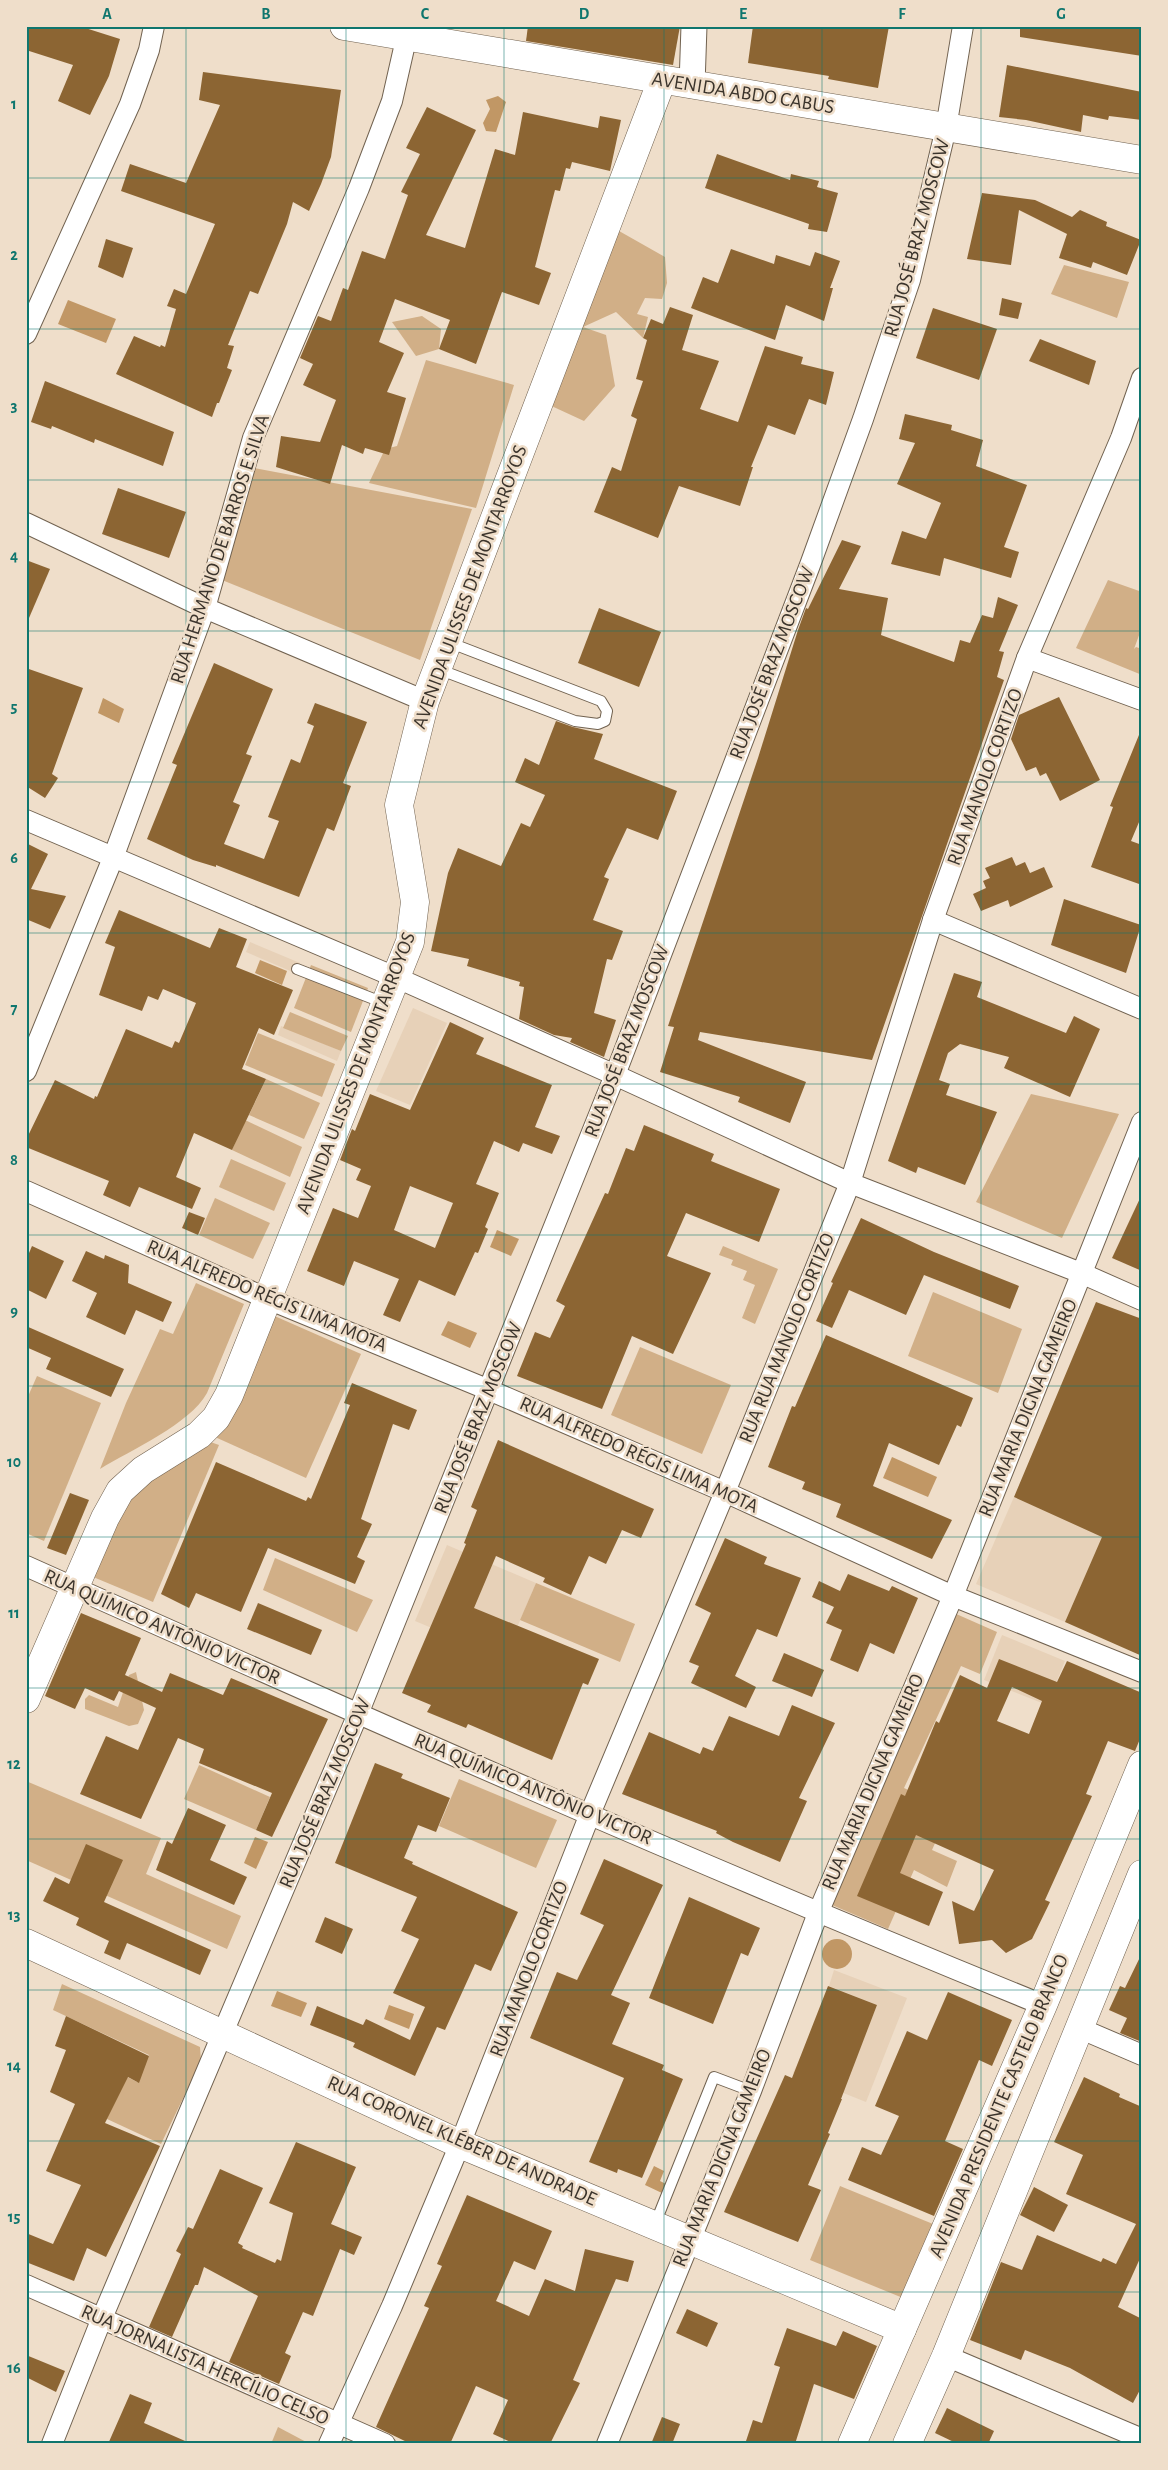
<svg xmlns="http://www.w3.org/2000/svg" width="1168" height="2470" font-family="'Alegreya Sans',sans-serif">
<rect width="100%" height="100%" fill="#efdeca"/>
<g fill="#e7d1b8">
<polygon points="250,942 300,963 295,973 246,952"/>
<polygon points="413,1008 447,1023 410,1105 376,1091"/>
<polygon points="281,1026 341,1051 337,1061 278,1035"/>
<polygon points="1014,1497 1103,1536 1065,1622 976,1584"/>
<polygon points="447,1545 536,1583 504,1658 415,1621"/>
<polygon points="1002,1635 1065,1661 1047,1705 984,1680"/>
<polygon points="834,1970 907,1998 866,2102 793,2073 801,2056 850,2074 877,2005 829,1986"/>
</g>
<g fill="#d1af87">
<polygon points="612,227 665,257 667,283 662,299 645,298 637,314 648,317 643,338 616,312 583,327 606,335 615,386 584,421 545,403"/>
<polygon points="1064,265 1129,282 1117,318 1051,294"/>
<polygon points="422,316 441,329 439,349 416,356 392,322"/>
<polygon points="426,360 514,385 476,508 369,483 385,449 397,446"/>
<polygon points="249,467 472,509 420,660 217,578"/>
<polygon points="1108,580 1142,592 1142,627 1134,649 1136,647 1142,649 1142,675 1076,648"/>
<polygon points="311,965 368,988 351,1032 294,1008"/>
<polygon points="290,1012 348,1036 341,1051 283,1028"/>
<polygon points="258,1033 335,1064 322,1097 245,1065"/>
<polygon points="266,1079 320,1103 304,1139 249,1115"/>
<polygon points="1031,1094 1119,1114 1062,1238 976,1202"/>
<polygon points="245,1120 302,1147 290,1177 232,1150"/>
<polygon points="231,1159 286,1183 274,1211 219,1187"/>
<polygon points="215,1198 270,1223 253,1259 199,1235"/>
<polygon points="723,1246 778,1269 755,1324 742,1318 755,1285 743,1280 747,1271 731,1265 733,1260 719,1255"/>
<path d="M196 1283 244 1304 207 1393C190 1424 131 1450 100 1469L126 1403 160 1329 173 1334Z"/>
<polygon points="933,1292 1022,1329 998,1393 908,1356"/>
<polygon points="270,1314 361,1354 306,1478 215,1437"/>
<polygon points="640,1347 731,1385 702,1454 611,1415"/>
<polygon points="37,1376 101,1403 44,1541 26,1533 26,1401"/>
<polygon points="202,1439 219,1445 153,1602 86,1574 115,1508"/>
<polygon points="275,1558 373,1600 357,1632 263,1590"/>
<polygon points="536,1583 635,1624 620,1662 520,1620"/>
<polygon points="954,1613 997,1632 980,1674 961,1666 904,1788 950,1809 932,1850 957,1861 947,1887 914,1870 888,1929 832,1905"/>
<polygon points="136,1672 144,1710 138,1724 129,1726 85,1709 85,1699 89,1695 118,1707 129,1675"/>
<polygon points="199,1765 270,1797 256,1830 184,1799"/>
<polygon points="459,1779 557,1820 536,1868 439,1826"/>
<polygon points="26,1781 161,1838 146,1874 241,1916 227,1949 26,1860"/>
<polygon points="62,1984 200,2047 201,2061 161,2144 107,2119 114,2070 137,2082 149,2055 53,2010"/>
<polygon points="840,2186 933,2224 903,2298 810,2260"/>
<polygon points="278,2427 310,2444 271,2444"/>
</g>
<g fill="#c19765">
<polygon points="498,96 506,102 496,132 486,131 483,123 490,109 486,100"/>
<polygon points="68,300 116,319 106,343 58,324"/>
<polygon points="103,698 124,709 119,723 98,713"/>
<polygon points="260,960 287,971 282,985 255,973"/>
<polygon points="497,1230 519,1239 511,1256 490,1247"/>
<polygon points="448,1321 477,1333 470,1348 441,1335"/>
<polygon points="892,1457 937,1477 928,1497 883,1478"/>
<polygon points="255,1837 268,1842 256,1869 244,1863"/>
<circle cx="837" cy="1954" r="15"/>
<polygon points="277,1991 307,2003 301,2017 271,2006"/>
<polygon points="389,2005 414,2014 409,2029 384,2019"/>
<polygon points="654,2166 664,2171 660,2181 668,2185 664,2194 645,2185"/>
</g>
<g fill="#8c6533" fill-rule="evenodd">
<polygon points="29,26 79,26 120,39 109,76 90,115 58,101 73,65 26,50 26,36"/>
<polygon points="528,26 680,26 673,65 526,41"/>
<polygon points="753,26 889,26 878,88 828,79 829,76 748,63"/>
<polygon points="1020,26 1142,26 1142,56 1020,37"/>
<polygon points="1007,65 1142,92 1142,120 1109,116 1108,120 1083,115 1081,132 1026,120 999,117"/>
<polygon points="203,72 341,90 331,157 321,184 309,211 293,202 287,224 258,294 250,291 228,345 234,346 227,368 232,370 219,403 217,403 212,417 116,374 134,336 160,347 161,345 165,347 176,309 167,306 174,289 186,294 215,224 121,191 130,164 186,183 220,105 199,100"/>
<polygon points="427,107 476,130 426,235 465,248 495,149 515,155 523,112 598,128 600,116 621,120 610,171 572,162 570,169 566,168 560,191 555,190 535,267 551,273 539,305 502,292 476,364 439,349 450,320 395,299 379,342 404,353 387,392 406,398 389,455 365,448 363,454 342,445 330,484 276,467 281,436 320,442 336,400 303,385 313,364 300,358 318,316 331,321 343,288 348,290 362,251 385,259 408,195 401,192 420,154 406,148"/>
<polygon points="717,154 790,180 791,174 819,181 817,187 838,193 827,232 808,229 809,224 705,188"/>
<polygon points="982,193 1035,200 1072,217 1080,210 1107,222 1106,226 1141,240 1127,275 1093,262 1091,268 1059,258 1067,234 1019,210 1011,265 967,259"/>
<polygon points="106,239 133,248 123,278 98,267"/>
<polygon points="731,249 774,264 776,255 810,266 815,252 840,261 830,288 833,288 824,321 786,305 775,340 691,308 703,277 718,283"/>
<polygon points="1002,298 1022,303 1018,319 999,315"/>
<polygon points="670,307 693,315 682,350 719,361 700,409 738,422 765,346 803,357 801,364 834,372 826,405 809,399 795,435 768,425 751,467 753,467 740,506 679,486 658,538 594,512 612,467 621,471 637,419 631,416 643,381 636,379 647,340 643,338 651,319 663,324"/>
<polygon points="933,308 997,329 979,380 916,358"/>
<polygon points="1040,339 1096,361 1089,385 1029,361"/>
<polygon points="45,381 174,432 163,466 95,439 94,443 52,426 51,429 31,422"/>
<polygon points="905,414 952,425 951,430 983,440 976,466 1027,485 1004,547 1019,552 1011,578 944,558 940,576 891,564 902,531 926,539 941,503 897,484 915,443 899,439"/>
<polygon points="118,488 186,512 169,558 102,534"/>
<polygon points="842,540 861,546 839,589 888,598 881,635 954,662 960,640 970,643 982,615 993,618 998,597 1018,605 999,651 1004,652 997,677 1004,680 872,1060 700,1032 698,1040 806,1082 790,1123 738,1102 740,1097 660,1072 674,1027 668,1026 758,758 798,630 806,608 808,609"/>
<polygon points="26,560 50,569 26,625"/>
<polygon points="599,608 661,632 639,687 578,663"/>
<polygon points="214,663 273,689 246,754 252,756 233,802 240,805 224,844 264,859 279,821 268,817 291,759 300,763 314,726 307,723 315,703 367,722 343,783 351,786 334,831 327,828 299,897 216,865 216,867 193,860 147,839 177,765 172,763"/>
<polygon points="26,668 83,688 52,774 58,778 45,798 26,786"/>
<polygon points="1059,697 1100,780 1060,801 1046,773 1040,776 1036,767 1026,771 1011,739 1019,715"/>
<polygon points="556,721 573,727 603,734 594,759 677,791 658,840 627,828 604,877 609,879 593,920 623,931 612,960 607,959 594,1013 616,1020 604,1057 570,1042 572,1038 554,1035 519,1019 524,987 519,986 520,982 467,966 469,959 431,951 448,873 458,848 501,866 521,823 530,827 545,795 515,782 525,758 539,765"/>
<polygon points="1141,730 1142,815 1131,841 1142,845 1142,885 1091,867 1113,807 1110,806"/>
<polygon points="26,843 48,854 31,889 66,896 50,929 26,919"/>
<polygon points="1012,857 1016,866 1025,862 1030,873 1044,867 1053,887 1010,907 1008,900 981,911 973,894 986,888 983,881 990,878 985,868"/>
<polygon points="1064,899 1141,925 1126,973 1051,945"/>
<polygon points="119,910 210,948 219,928 247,939 236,967 293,990 274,1035 259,1028 242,1069 266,1079 232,1150 194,1133 176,1177 201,1188 192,1209 139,1187 130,1207 103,1195 109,1181 26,1147 26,1140 55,1080 94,1099 95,1096 97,1097 126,1029 172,1048 175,1041 179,1043 196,1003 163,989 158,1000 148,996 142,1011 99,995 115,947 105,943"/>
<polygon points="954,973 982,982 977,997 1066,1033 1074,1016 1100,1029 1070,1097 1004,1068 1009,1057 960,1044 948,1053 939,1080 950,1084 946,1095 997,1112 965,1185 918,1167 916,1173 888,1161"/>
<path d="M450 1022 484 1038 476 1054 552 1085 535 1127 560 1136 552 1154 523 1143 519 1152 494 1141 476 1184 499 1193 485 1227 488 1229 478 1253 475 1252 455 1296 419 1280 400 1322 383 1315 399 1279 354 1261 344 1286 307 1271 333 1208 358 1218 371 1186 356 1180 361 1169 340 1160 352 1129 355 1131 370 1094 410 1110ZM410 1186 453 1203 435 1248 394 1230Z"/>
<polygon points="644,1125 714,1154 711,1161 780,1189 759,1242 686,1213 667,1256 711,1273 673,1354 632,1336 602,1409 517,1376 535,1332 550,1338 565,1306 556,1301 605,1193 608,1194 626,1148 634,1151"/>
<polygon points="1142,1194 1142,1271 1112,1258"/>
<polygon points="189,1212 205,1218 198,1235 182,1228"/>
<polygon points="861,1218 934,1252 1019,1286 1010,1309 924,1275 906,1315 849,1290 832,1328 816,1321 833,1283 831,1282"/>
<polygon points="32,1246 64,1261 46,1299 26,1289 26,1260"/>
<polygon points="86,1251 104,1259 105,1255 129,1265 128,1283 172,1302 163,1322 136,1310 125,1335 86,1317 97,1293 72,1281"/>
<polygon points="1096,1302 1142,1319 1142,1656 1065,1622 1102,1537 1014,1497"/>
<polygon points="26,1326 124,1369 111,1397 46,1369 51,1358 26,1347"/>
<polygon points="826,1335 973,1398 961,1427 957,1425 939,1465 889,1443 873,1486 952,1520 932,1559 836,1517 841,1504 802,1489 805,1482 768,1467 792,1406 795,1407"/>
<polygon points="352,1383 417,1410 409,1430 393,1424 361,1519 372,1524 357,1557 365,1561 355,1584 268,1548 241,1612 196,1593 189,1608 161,1594 216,1462 306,1501 308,1497 311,1499 350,1405 344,1403"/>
<polygon points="498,1440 654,1509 641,1538 622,1530 606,1564 589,1556 571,1595 543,1582 545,1578 496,1556 474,1608 599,1659 588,1685 583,1683 552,1760 468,1724 466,1728 427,1712 431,1705 402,1693 466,1544 464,1543 477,1510 471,1507"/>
<polygon points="70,1493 89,1500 66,1555 47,1548"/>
<polygon points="725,1538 767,1557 764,1564 801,1578 777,1637 757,1629 735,1676 756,1687 746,1708 691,1683 699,1666 689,1662 711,1613 695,1605"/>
<polygon points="848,1574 889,1591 892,1586 918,1598 894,1654 870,1643 858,1672 830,1660 842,1630 826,1623 834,1607 812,1597 819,1581 840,1591"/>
<polygon points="258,1603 322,1630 311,1655 247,1629"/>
<polygon points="81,1613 141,1638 125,1675 162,1692 170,1673 223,1695 231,1678 328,1719 272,1837 256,1830 272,1793 199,1763 204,1749 178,1738 141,1819 80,1794 106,1736 138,1750 156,1708 119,1691 114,1701 85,1688 75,1709 45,1696"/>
<polygon points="784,1653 824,1670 812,1697 772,1681"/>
<path d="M999 1659 1057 1682 1067 1661 1142 1693V1734L1135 1751 1108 1741 1086 1794 1092 1796 1045 1900 1050 1902 1032 1939 1006 1953 992 1940 959 1944 952 1901 974 1911 994 1870 916 1835 900 1873 943 1892 929 1926 857 1896 901 1794 905 1796 936 1721 939 1723 960 1675 987 1688ZM1012 1687 1042 1701 1029 1734 997 1721Z"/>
<polygon points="792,1705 835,1723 799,1798 807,1801 780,1862 733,1842 716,1833 717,1831 622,1794 649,1732 700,1754 703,1747 713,1751 729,1716 779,1736"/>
<polygon points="375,1763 403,1774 401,1778 450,1798 436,1832 418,1825 404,1858 413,1862 412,1864 518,1912 491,1971 475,1964 445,2030 437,2027 415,2076 353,2047 355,2043 310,2025 317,2006 363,2025 366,2019 410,2040 425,2007 393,1993 419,1939 401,1931 417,1897 335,1863"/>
<polygon points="188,1808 226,1825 210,1860 247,1877 234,1905 156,1870 167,1841 172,1844"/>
<polygon points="86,1844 123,1860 104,1902 211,1950 200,1975 127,1943 120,1960 104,1953 109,1941 76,1925 79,1918 43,1901 55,1877 69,1884"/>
<polygon points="604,1859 663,1885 611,1995 630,2003 612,2044 664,2065 662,2070 683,2079 642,2178 618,2169 617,2173 589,2162 624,2078 530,2038 557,1972 577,1980 604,1925 580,1914"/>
<polygon points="689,1897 760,1928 748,1956 741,1953 713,2024 649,1998"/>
<polygon points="325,1917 353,1929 342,1954 315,1942"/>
<polygon points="1142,1953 1142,2042 1120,2033 1127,2018 1109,2010 1120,1986 1125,1988"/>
<polygon points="828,1986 877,2005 841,2099 842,2099 828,2133 830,2134 808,2185 821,2190 798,2242 724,2212 785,2075 792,2078"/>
<polygon points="948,1992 1012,2020 992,2066 979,2060 945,2141 963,2149 934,2216 848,2180 862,2147 881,2155 899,2116 875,2106 907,2031 927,2040"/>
<polygon points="66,2016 149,2056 139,2083 128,2077 105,2123 160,2146 106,2257 87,2248 74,2281 26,2262 26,2233 53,2244 81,2185 46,2171 75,2104 50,2092 66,2050 55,2046"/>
<polygon points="1084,2077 1120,2094 1119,2097 1142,2107 1142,2254 1118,2307 1142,2319 1142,2386 1133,2403 1070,2368 1025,2350 1021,2360 970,2340 1001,2262 1022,2270 1037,2235 1101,2262 1103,2258 1116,2264 1136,2224 1066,2194 1083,2155 1054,2142"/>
<polygon points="296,2142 356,2167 331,2224 362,2237 354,2255 340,2249 313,2316 303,2312 285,2353 291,2356 279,2384 229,2362 258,2296 204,2267 198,2285 195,2285 172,2337 149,2327 181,2254 176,2251 188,2227 193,2229 220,2169 263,2188 238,2243 243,2246 242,2248 275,2263 277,2259 281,2261 293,2213 269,2203"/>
<polygon points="1034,2187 1068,2205 1054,2232 1020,2215"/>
<polygon points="467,2195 552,2231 535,2270 514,2261 496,2301 529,2316 545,2279 575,2291 585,2249 634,2261 628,2282 616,2279 573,2380 580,2383 550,2444 515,2444 493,2434 508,2400 476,2386 450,2444 411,2444 376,2427 429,2308 424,2306 442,2266 437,2264"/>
<polygon points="687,2309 718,2323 707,2347 676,2333"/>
<polygon points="787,2328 836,2346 843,2331 877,2346 854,2399 814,2384 795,2444 745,2444 753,2420 762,2423 780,2367 774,2365"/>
<polygon points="26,2355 65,2371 56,2392 26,2377"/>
<polygon points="130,2394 152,2403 144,2423 192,2444 108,2444"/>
<polygon points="947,2408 994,2431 988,2444 958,2444 935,2433"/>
<polygon points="662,2417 680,2424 672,2444 651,2444"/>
</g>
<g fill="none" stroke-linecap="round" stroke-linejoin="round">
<g stroke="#716250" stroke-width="12">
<g id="service">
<polyline points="438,669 575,721 598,724 605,721 607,711 601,701 448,642"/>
<polyline points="297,969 384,1003"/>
<polyline points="655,2224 714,2077 751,2091"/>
</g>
</g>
<g stroke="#716250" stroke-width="22">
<g id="minor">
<polyline points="26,334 130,104 149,50 154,26"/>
<polyline points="26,523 205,608 425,701"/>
<polyline points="1027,658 1142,700"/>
<polyline points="26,820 395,977 615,1075 850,1183 1081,1273 1142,1300"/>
<polyline points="933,920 1142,1009"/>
<polyline points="26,1071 113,858 205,608 253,438 359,188 392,101 409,26"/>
<polyline points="26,1191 268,1299 489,1390 725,1492 953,1596 1142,1672"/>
<path d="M26 1566C363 1717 701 1866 1043 2005"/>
<polyline points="1079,2028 1142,2055"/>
<polyline points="26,2285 385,2444"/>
<polyline points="946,2356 1142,2439"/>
<polyline points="52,2444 102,2318 358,1714 615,1075 810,565 863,419 910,280 946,128 963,26"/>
<polyline points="329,2444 392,2306 460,2144 590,1814 725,1492 850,1183 933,920 1027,658 1121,438 1142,378"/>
<polyline points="607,2444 751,2091 818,1913 953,1596 1142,1122"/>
</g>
</g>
<g stroke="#716250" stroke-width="27">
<polyline id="tertiary" points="692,85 694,26"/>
</g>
<g stroke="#716250" stroke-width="29">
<g id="secondary">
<polyline points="344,26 1142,160"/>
<polyline points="26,1699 105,1518 120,1491 143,1470 199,1435 216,1418 229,1395 410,942 415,902 399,805 425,701 662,80"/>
<polyline points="26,1943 460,2144 902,2329"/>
</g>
</g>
<g stroke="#716250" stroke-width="29">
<g id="primary">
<polyline points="852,2444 1043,2005 1142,1765"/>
<polyline points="907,2444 946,2356 1142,1874"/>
</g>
</g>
<use href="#service" stroke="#fff" stroke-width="10"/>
<use href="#minor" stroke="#fff" stroke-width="20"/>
<use href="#tertiary" stroke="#fff" stroke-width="25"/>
<use href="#secondary" stroke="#fff" stroke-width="28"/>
<use href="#primary" stroke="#fff" stroke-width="28"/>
</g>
<path fill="none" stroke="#0f766e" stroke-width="1" stroke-opacity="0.55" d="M186 26V2444M346 26V2444M504 26V2444M664 26V2444M822 26V2444M981 26V2444M26 178H1142M26 329H1142M26 480H1142M26 631H1142M26 782H1142M26 933H1142M26 1084H1142M26 1235H1142M26 1386H1142M26 1537H1142M26 1688H1142M26 1839H1142M26 1990H1142M26 2141H1142M26 2292H1142"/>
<g text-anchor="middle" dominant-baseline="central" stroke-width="5" stroke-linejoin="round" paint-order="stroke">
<g font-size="20" fill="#3b342c" stroke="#efdeca">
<text transform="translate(743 93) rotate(9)">AVENIDA ABDO CABUS</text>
<text transform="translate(917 238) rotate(-75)">RUA JOSÉ BRAZ MOSCOW</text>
<text transform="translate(220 549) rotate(-72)">RUA HERMANO DE BARROS E SILVA</text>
<text transform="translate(470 587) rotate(-70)">AVENIDA ULISSES DE MONTARROYOS</text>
<text transform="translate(772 663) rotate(-69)">RUA JOSÉ BRAZ MOSCOW</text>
<text transform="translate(985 777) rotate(-70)">RUA MANOLO CORTIZO</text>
<text transform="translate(627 1041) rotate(-69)">RUA JOSÉ BRAZ MOSCOW</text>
<text transform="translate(356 1073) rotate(-69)">AVENIDA ULISSES DE MONTARROYOS</text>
<text transform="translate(267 1296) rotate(23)">RUA ALFREDO RÉGIS LIMA MOTA</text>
<text transform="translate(787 1338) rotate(-68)">RUA RUA MANOLO CORTIZO</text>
<text transform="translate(1028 1408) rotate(-68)">RUA MARIA DIGNA GAMEIRO</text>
<text transform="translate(478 1418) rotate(-68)">RUA JOSÉ BRAZ MOSCOW</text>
<text transform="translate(639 1455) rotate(24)">RUA ALFREDO RÉGIS LIMA MOTA</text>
<text transform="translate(162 1627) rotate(24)">RUA QUÍMICO ANTÔNIO VICTOR</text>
<text transform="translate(873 1782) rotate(-67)">RUA MARIA DIGNA GAMEIRO</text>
<text transform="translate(533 1789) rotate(23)">RUA QUÍMICO ANTÔNIO VICTOR</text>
<text transform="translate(325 1793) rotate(-67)">RUA JOSÉ BRAZ MOSCOW</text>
<text transform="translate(529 1969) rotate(-69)">RUA MANOLO CORTIZO</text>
<text transform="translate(999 2106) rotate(-67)">AVENIDA PRESIDENTE CASTELO BRANCO</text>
<text transform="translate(462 2141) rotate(24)">RUA CORONEL KLÉBER DE ANDRADE</text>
<text transform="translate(722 2158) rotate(-68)">RUA MARIA DIGNA GAMEIRO</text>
<text transform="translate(205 2365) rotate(24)">RUA JORNALISTA HERCÍLIO CELSO</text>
</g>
</g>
<rect width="1168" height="2470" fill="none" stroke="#efdeca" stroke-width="55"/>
<rect x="28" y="28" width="1112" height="2414" fill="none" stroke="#0f766e" stroke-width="2"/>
<g font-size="16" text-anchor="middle" font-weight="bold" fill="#0f766e">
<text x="107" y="19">A</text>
<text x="266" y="19">B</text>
<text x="425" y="19">C</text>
<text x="584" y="19">D</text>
<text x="743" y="19">E</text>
<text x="902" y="19">F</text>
<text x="1061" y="19">G</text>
<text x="14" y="109">1</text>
<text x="14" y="260">2</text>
<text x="14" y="411">3</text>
<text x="14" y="561">4</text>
<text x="14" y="712">5</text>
<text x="14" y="863">6</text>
<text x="14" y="1014">7</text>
<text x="14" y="1165">8</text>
<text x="14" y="1316">9</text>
<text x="14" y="1467">10</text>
<text x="14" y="1618">11</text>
<text x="14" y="1769">12</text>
<text x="14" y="1920">13</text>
<text x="14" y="2071">14</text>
<text x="14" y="2222">15</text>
<text x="14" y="2373">16</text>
</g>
</svg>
